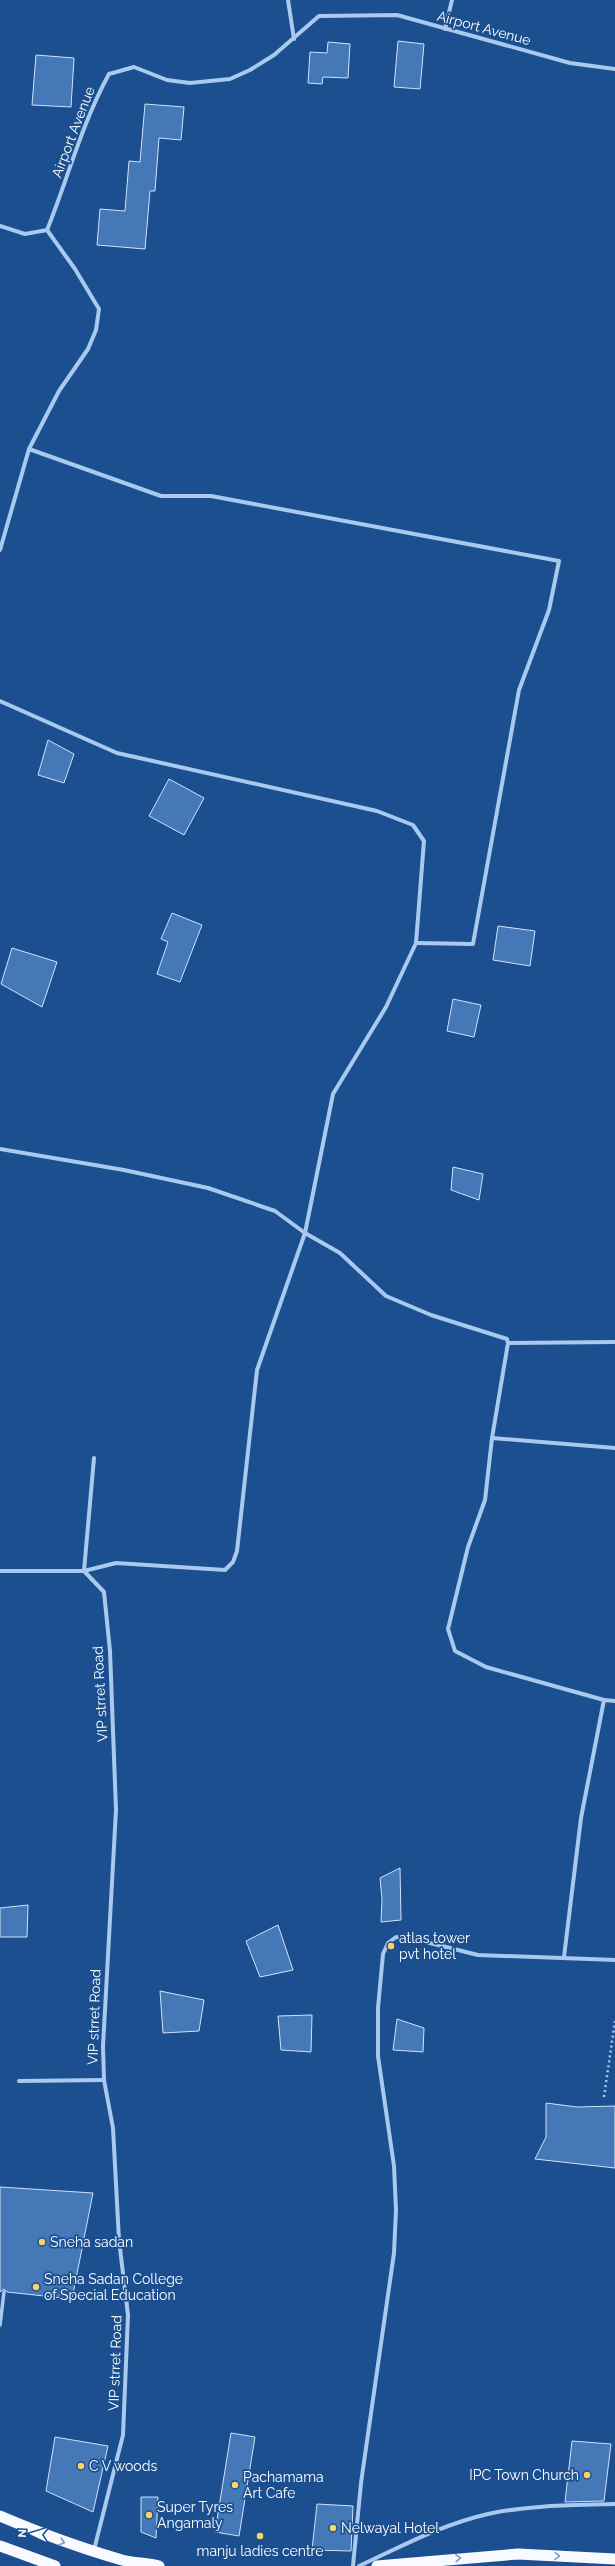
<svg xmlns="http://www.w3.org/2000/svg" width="615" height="2566" font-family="Raleway,sans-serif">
<rect width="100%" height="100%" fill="#1b4f8f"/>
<g fill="#4478b7" stroke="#cfe3fa">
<polygon points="398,41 424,44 420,89 394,87"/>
<polygon points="328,42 350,44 348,78 323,77 322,84 308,83 310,52 327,53"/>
<polygon points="36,55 74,58 71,107 32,105"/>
<polygon points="145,104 184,107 181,140 159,138 155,191 150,191 145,249 97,245 100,209 125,211 129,161 140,162"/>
<polygon points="48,740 74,754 64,783 38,775"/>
<polygon points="169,779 204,798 184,835 149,816"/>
<polygon points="172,913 202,925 180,982 157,974 168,942 161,939"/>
<polygon points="498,926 535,931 530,966 493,960"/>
<polygon points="12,948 57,962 42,1007 1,984"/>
<polygon points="453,999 481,1005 474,1037 447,1031"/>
<polygon points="453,1167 483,1174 479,1200 451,1190"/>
<polygon points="400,1868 401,1920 381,1922 382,1899 380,1878"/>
<polygon points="28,1905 27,1937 0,1937 0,1908"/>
<polygon points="278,1925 293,1970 260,1977 246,1941"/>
<polygon points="160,1991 204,2000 199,2031 163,2033"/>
<polygon points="312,2015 311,2052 281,2050 278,2016"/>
<polygon points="397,2019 424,2028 423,2052 393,2050"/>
<polygon points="546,2103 577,2107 615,2106 615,2168 535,2159 546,2137"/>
<polygon points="0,2187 93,2193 72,2299 7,2292 4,2289 0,2292"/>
<polygon points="231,2433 255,2437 239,2536 215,2532"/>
<polygon points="55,2437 108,2446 93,2512 46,2491"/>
<polygon points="572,2441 611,2444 604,2501 565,2502"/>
<polygon points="141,2497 158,2497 156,2538 141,2532"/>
<polygon points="317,2504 353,2506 351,2551 312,2550"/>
</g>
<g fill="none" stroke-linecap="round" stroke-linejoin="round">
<polyline stroke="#a9c9ee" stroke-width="2.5" stroke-dasharray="2 3" stroke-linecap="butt" points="604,2097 615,2021"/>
<polyline stroke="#a9c9ee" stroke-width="3.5" points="0,2325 4,2292"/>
<g stroke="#a9c9ee" stroke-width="4">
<polyline points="288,0 294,39"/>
<polyline points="445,29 452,0"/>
<path d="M0 226 25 234 47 230C68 178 82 123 109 74L134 67 167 80 190 83 230 79 250 70 274 55 319 16 397 15 570 63 615 69"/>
<polyline points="29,449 161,496 211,496 559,561 549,610 519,690 473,944 416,943"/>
<polyline points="0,550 29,449 59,391 88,349 96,330 99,309 75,269 47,230"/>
<polyline points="0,701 117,753 377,811 413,825 424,841 416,943 386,1007 333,1094 305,1233 257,1370 237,1551 233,1562 225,1570 116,1563 84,1571 94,1458"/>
<polyline points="0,1149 124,1170 208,1188 275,1211 305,1233 340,1253 386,1296 431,1315 507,1339 508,1343 492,1438 485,1500 468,1547 448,1629 455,1651 486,1667 604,1700 615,1701"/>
<polyline points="508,1343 615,1342"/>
<polyline points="492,1438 615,1448"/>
<polyline points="0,1571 84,1571 104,1592 110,1651 116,1810 103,2046 104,2080 113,2128 119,2240 128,2315 123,2435 94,2550"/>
<polyline points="564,1957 581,1818 604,1700"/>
<polyline points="19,2081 104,2080"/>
<polyline points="353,2566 361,2483 394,2253 396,2210 394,2166 378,2056 378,2008 383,1954 388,1943 396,1937 418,1940 478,1955 615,1960"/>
<path d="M359 2566C400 2547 443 2524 488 2514 530 2505 573 2505 615 2504"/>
</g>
<g stroke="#f8faff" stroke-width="11">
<path d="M0 2516C40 2533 80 2548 122 2560 134 2563 147 2563 159 2566"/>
<polyline points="0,2546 55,2566"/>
<polyline points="377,2566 518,2554 615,2559"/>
</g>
</g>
<defs><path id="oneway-chevron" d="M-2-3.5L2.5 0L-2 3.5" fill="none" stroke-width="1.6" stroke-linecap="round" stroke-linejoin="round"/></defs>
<g stroke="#7e9cc1">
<use href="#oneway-chevron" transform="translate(62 2542) rotate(16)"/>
<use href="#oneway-chevron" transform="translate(557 2556) rotate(3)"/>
<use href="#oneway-chevron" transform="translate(458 2558) rotate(-4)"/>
</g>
<g fill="#ffd166" stroke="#1b4f8f" stroke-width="1.5">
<circle cx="391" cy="1946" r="4"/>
<circle cx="42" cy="2242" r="4"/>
<circle cx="36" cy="2287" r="4"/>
<circle cx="81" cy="2466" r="4"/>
<circle cx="587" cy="2475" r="4"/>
<circle cx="235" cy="2485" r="4"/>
<circle cx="149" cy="2515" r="4"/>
<circle cx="333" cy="2528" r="4"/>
<circle cx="260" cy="2536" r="4"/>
</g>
<g text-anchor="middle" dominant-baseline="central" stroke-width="3.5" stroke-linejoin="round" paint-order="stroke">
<g font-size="14" fill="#fff" stroke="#1b4f8f">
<text transform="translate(484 28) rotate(15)">Airport Avenue</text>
<text transform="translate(73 132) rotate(-69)">Airport Avenue</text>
<text transform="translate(100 1694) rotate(-93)">VIP strret Road</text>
<text transform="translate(94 2017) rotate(-88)">VIP strret Road</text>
<text transform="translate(115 2363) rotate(-88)">VIP strret Road</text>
</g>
<g font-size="14" fill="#fff" stroke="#1b4f8f" text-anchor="start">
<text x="399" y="1938">atlas tower<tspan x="399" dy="16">pvt hotel</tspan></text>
<text x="50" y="2242">Sneha sadan</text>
<text x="44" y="2279">Sneha Sadan College<tspan x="44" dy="16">of Special Education</tspan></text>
<text x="89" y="2466">C V woods</text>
<text x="579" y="2475" text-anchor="end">IPC Town Church</text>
<text x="243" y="2477">Pachamama<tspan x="243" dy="16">Art Cafe</tspan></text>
<text x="157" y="2507">Super Tyres<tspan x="157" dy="16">Angamaly</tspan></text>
<text x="341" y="2528">Nelwayal Hotel</text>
<text x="260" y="2551" text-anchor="middle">manju ladies centre</text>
</g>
</g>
<g transform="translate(32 2534) rotate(274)" stroke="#1b4f8f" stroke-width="3" paint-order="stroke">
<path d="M0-3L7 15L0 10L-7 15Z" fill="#ffffff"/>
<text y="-6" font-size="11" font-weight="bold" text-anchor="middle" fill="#ffffff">N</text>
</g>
</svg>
